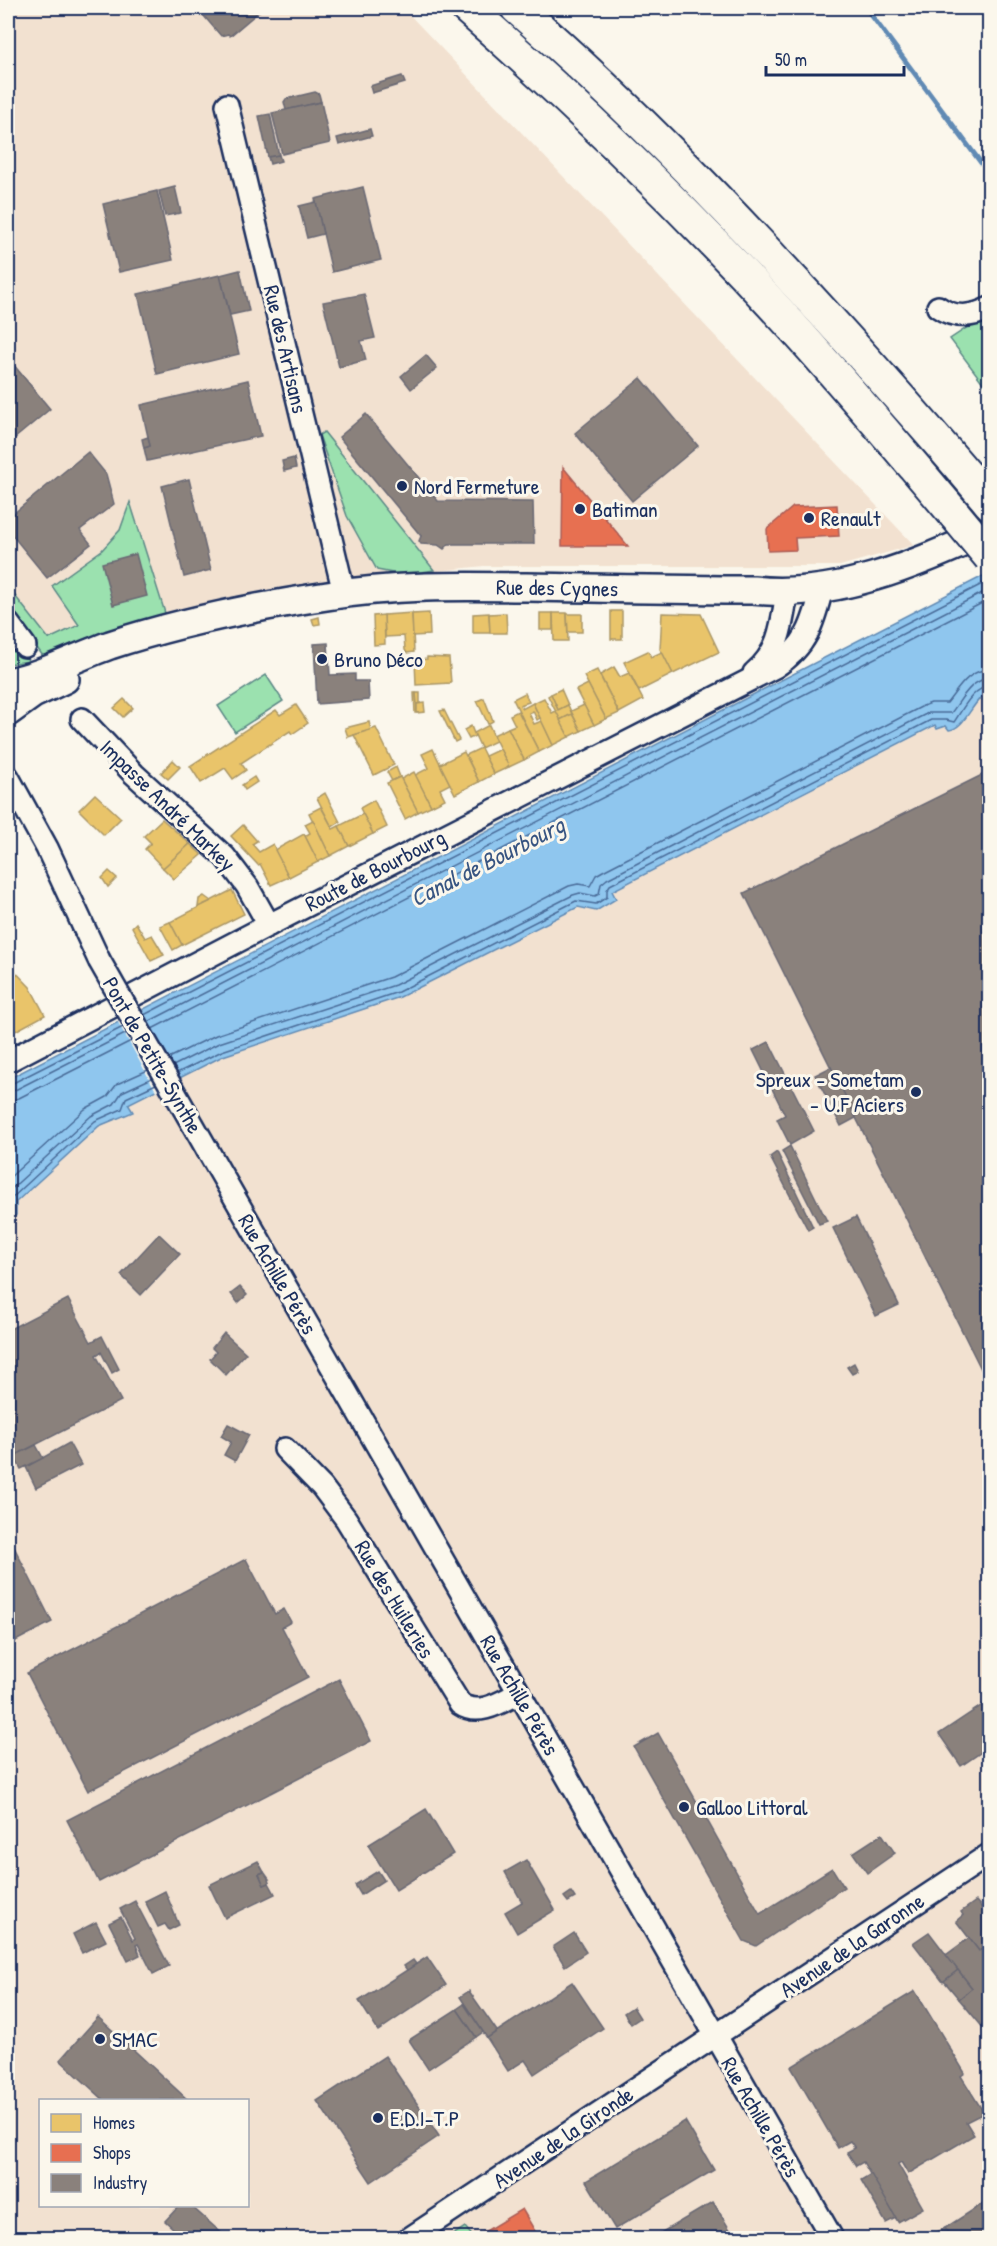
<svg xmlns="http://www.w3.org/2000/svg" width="997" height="2246" font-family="'Patrick Hand',sans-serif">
<rect width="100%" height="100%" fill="#fbf7ec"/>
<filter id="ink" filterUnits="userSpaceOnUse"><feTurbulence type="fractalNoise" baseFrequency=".0167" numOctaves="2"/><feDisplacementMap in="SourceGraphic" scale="12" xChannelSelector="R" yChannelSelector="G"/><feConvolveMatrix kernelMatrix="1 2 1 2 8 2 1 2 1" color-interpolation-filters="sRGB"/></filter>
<g filter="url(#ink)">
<g fill="#f2e1d0" fill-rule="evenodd">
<polygon points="8,8 403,8 914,545 840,566 484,566 316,584 43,656 8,609"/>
<path d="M989 691V2238H8V1222L16 1215V1202L99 1126 132 1112 128 1104 223 1056 400 997 579 907 597 911 612 891 935 725H960L976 700ZM40 2100H248V2206H40Z"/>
</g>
<g fill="#9be1af" stroke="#5b8886" stroke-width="1.5">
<polygon points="989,313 989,391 950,339"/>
<polygon points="324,432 434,570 403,575 377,570 347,516 319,435"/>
<polygon points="130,502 166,616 43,656 8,608 8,587 49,639 79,625 52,586 102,550 120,530"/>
<polygon points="8,635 29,661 8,664"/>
<polygon points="266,675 283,701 235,732 218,706"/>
<polygon points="465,2227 474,2238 448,2238"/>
</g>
<path fill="#8fc6ee" stroke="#618ab4" stroke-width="1.5" d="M989 573V691C972 700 966 728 949 730L946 726 937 729 935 725 612 891 616 899 596 911 578 907 400 997 223 1056 128 1104 133 1112 99 1126 16 1202V1215L8 1222V1079Z"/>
<polygon fill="#fbf7ec" points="142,1009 180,1078 156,1091 118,1022"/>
<g fill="#e9c46a" stroke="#ab9766" stroke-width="1.5">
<rect x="611" y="611" width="11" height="28"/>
<polygon points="412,613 414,652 407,653 405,650 404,636 385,637 384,615"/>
<polygon points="429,613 430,635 413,636 412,614"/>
<polygon points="489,613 490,633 473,633 473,614"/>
<polygon points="506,613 507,633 490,633 489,614"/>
<rect x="540" y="613" width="13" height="17"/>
<polygon points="553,613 567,613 568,641 554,641"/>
<polygon points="662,613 701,614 719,652 673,674 660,649"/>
<polygon points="567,614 582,614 582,632 568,632"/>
<polygon points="384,615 385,644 374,645 373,616"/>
<polygon points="319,617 320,624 314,625 312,619"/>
<polygon points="648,651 651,657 662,652 673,674 639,691 624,662"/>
<polygon points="427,657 449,658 451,683 416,685 415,660 427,659"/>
<polygon points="614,667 620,677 629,673 643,700 619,713 600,675"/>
<polygon points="597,670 619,713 606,719 584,676"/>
<polygon points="588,684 606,719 594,725 576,690"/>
<polygon points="561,689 568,705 558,710 551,694"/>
<polygon points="414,693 416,693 417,713 415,713"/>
<polygon points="416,693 420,693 420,704 417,704"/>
<polygon points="525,693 529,702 520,705 522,709 533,703 540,718 537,720 533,711 529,713 534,724 542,721 553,745 539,752 513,699"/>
<polygon points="551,694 558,710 568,705 572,714 560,720 548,696"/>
<polygon points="484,698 492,718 493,721 488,724 477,701"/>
<polygon points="544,698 552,713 556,711 569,737 553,745 533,703"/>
<polygon points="124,699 133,708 123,717 114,708"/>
<polygon points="424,703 425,712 417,713 417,704"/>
<polygon points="296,705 308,723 292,734 290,731 241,763 246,770 233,779 225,768 201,783 190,766 276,710 280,715"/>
<polygon points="584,705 594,725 581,731 571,711"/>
<polygon points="444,710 459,740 455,742 440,711"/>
<polygon points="518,711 539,752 524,760 508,728 515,725 510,715"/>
<polygon points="572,714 581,731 569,737 560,720"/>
<polygon points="369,722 371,730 348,737 345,728"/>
<polygon points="489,725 496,741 481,748 474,733"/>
<polygon points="471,726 475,736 469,739 464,730"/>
<polygon points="376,728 394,765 374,775 354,735"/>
<polygon points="508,728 524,760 509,767 493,735"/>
<polygon points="481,748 494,774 479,782 466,755"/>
<polygon points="433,749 450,784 440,789 445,799 431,806 415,775 429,768 422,754"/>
<polygon points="500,749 509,767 494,774 485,756"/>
<polygon points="464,752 479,782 455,794 440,764"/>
<polygon points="173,760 180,767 168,779 161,773"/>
<polygon points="396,767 400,777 392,781 387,772"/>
<polygon points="414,772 431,806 418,812 401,779"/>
<polygon points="254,777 257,782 245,790 242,785"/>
<polygon points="400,777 418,812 405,819 387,783"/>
<polygon points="325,793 340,822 332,827 317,798"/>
<polygon points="95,794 121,818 104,835 79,810"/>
<polygon points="374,800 387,827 373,834 360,808"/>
<polygon points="321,807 333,829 339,826 349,846 330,856 309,813"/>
<polygon points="363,814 373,834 349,846 339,826"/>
<polygon points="162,819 190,844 163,868 145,849 151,843 144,836"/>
<polygon points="313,820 330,856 318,862 305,836 310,833 305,824"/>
<polygon points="243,825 257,841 252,844 259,852 273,844 289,877 271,885 260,864 258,865 231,836"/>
<polygon points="304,834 318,862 289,877 275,850"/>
<polygon points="190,844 202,855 174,879 163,868"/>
<polygon points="109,871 117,878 108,887 102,878"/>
<polygon points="232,890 244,914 182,945 170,922"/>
<polygon points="204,896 211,901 198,907 199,899"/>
<polygon points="170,922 182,945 173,950 160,926"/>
<polygon points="136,923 145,938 152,935 164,955 151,961 132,927"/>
<polygon points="8,964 30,987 45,1015 8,1035 8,988 13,984 8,978"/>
</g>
<g fill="#e76f51" stroke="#aa5c55" stroke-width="1.5">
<polygon points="563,467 628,546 562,546"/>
<polygon points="837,505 839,536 795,538 796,550 768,551 767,529 793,507"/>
<polygon points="522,2209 539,2238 474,2238"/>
</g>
<g fill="#8a817c" stroke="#696873" stroke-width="1.5">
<polygon points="197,8 263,8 230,36 228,34 221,36"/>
<polygon points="402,76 405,83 372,93 370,86"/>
<polygon points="315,92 319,94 321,102 286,110 284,102 286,99"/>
<polygon points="321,102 330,143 282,154 272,113"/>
<polygon points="270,114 279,155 268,157 259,116"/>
<polygon points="370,129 372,136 339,145 337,138"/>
<polygon points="279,155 281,161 270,164 268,157"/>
<polygon points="175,187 181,213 165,216 159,191"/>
<polygon points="363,187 381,260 332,272 315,199"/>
<polygon points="157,191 173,260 119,272 103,204"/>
<polygon points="316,202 323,234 307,238 299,206"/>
<polygon points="240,270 249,311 230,315 220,275"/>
<polygon points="220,275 239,354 157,374 138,294"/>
<polygon points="364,294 375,338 361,341 366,360 339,367 323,302"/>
<polygon points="426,355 437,368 411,389 401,376"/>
<polygon points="8,358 50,409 8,444"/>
<polygon points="641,378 698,446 632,501 575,433"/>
<polygon points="248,380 261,436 147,461 144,448 150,446 141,405"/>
<polygon points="366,414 438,501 533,502 534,544 449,544 444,549 438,545 421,544 419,541 421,536 339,437"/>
<polygon points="148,437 150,446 144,448 142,439"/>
<polygon points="88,452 106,474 114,504 80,530 91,544 47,578 8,530 8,518"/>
<polygon points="294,458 296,468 284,471 282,461"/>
<polygon points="189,479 211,570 184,577 162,486"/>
<polygon points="136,554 147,596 113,605 102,563"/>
<polygon points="328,643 330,675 355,674 355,681 368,681 369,700 317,704 314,644"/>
<polygon points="990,771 990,1387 744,893"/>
<polygon points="769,1042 814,1131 790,1145 777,1119 785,1115 753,1050"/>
<polygon points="831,1067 856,1118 841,1126 815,1075"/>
<polygon points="790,1146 827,1221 819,1224 782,1151"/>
<polygon points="777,1152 813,1227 808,1230 770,1157"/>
<polygon points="856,1217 899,1305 876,1316 833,1228"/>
<polygon points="159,1234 180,1254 141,1295 121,1275"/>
<polygon points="240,1287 247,1295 238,1303 231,1294"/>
<polygon points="68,1299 91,1342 102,1336 119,1369 112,1373 101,1352 96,1355 121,1401 8,1459 8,1330"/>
<polygon points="224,1333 246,1353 226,1375 210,1359 216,1352 212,1348"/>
<polygon points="854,1363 858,1371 852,1374 847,1367"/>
<polygon points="228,1424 249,1435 235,1461 224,1455 231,1442 221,1436"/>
<polygon points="69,1443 81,1465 36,1488 26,1467"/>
<polygon points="36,1445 43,1458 21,1469 14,1456"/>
<polygon points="8,1535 52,1622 8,1645"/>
<polygon points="246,1559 275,1614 284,1609 291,1622 282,1627 308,1677 88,1791 27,1673"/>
<polygon points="339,1679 371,1741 99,1882 67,1820"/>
<polygon points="990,1700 990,1746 961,1766 939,1734"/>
<polygon points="658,1733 760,1914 832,1868 844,1887 756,1946 744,1941 634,1747"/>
<polygon points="426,1809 453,1854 396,1890 368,1845"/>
<polygon points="882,1834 895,1853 867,1873 853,1853"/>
<polygon points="526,1860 555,1910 517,1933 505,1912 522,1902 505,1872"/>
<polygon points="258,1861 264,1872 259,1874 264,1885 269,1883 275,1894 225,1918 209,1885"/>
<polygon points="378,1871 384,1880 361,1895 355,1885"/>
<polygon points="264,1872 269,1879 268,1879 269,1883 264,1885 259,1874"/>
<polygon points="165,1891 179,1925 169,1930 165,1924 158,1927 145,1901"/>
<polygon points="571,1892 575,1898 568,1902 564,1897"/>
<polygon points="135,1901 169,1966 153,1974 138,1944 136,1945 140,1955 128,1961 109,1923 121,1917 133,1940 135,1938 120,1909"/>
<polygon points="976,1901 990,1917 990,1936 983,1941 986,1946 979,1951 956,1921 963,1915 961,1912"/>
<polygon points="96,1922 106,1941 82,1953 73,1934"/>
<polygon points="929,1932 958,1970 943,1982 913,1943"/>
<polygon points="574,1933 586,1952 565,1966 553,1947"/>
<polygon points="969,1938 979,1951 986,1946 990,1950 990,2036 959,1999 972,1988 946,1955"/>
<polygon points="427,1957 446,1985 378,2031 359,2001"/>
<polygon points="413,1960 416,1964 407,1970 404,1966"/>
<polygon points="958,1970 972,1988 959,1999 944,1981"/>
<polygon points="572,1982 603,2028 534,2074 525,2060 508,2071 487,2038"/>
<polygon points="469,1991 497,2031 487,2038 460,1997"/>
<polygon points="915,1991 965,2073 961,2076 984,2113 966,2122 974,2135 908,2174 901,2162 898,2164 923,2208 898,2222 863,2162 856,2166 847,2152 855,2148 850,2141 838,2148 791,2067"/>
<polygon points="464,2004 483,2032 476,2037 457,2009"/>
<polygon points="633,2007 640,2018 631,2024 624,2013"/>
<polygon points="457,2009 476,2037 428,2069 409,2040"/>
<polygon points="98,2017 188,2100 104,2100 60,2060"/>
<polygon points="385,2056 439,2136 371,2182 317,2101"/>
<polygon points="685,2121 714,2170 615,2229 586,2181"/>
<polygon points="871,2174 896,2218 886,2223 861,2180"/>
<polygon points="990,2199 990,2238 951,2238 945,2228"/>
<polygon points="713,2202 735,2238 652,2238"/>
<polygon points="179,2206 191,2206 227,2238 184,2238 165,2221"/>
<polygon points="945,2228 951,2238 925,2238"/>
</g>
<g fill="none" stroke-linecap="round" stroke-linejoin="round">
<g stroke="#496b98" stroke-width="1.5">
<polyline points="144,1015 990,580"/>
<polyline points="148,1022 990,589"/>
<polyline points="152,1029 990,599"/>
<path d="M169 1058 216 1035 391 977 569 886 578 884 590 886 596 875 603 871 923 706 931 703H947C959 688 968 670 990 669"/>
<path d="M173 1066 219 1043 395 985 573 895 580 893 595 896 599 894 601 884 607 879 928 713H951C962 699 970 680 990 678"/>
<path d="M177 1073 222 1051 398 992 576 901 596 904 607 897V890L610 885 931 720H946L954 722C963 709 972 688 990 686"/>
<polyline points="8,1084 13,1083 123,1027"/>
<polyline points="8,1092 15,1090 127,1033"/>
<polyline points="8,1101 19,1098 131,1041"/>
<polyline points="8,1179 85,1109 107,1097 117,1084 148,1070"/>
<polyline points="8,1192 91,1116 114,1104 122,1092 152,1078"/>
<polyline points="8,1215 10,1212 10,1202 12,1198 95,1121 122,1109 126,1098 156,1084"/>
</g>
<polyline stroke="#618ab4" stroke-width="5" points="866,8 990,175"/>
<g stroke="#1b2f5e" stroke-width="26">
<g id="minor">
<polyline points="227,105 344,593"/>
<path d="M938 307C955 319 972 317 990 308"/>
<polyline points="8,623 25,646"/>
<path d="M754 673C780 652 782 623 787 592"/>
<polyline points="82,719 134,774 225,857 247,886 269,925"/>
<polyline points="8,777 47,848 99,960"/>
<path d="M8 1061 269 925 775 667C807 646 813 624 822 589"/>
<polyline points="208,1151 832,2238"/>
<path d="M285 1449 322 1487 346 1519 460 1704C479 1717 501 1702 519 1693"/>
<polyline points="410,2238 990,1854"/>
</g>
</g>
<g stroke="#1b2f5e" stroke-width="32">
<g id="major">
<path id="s1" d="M8 682C38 677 79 656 110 645 180 622 254 607 327 596 393 585 459 586 526 587 602 588 677 590 753 590 837 599 915 564 990 531"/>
<polyline points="8,712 33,694 65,679"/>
</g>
</g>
<g stroke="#1b2f5e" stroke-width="36">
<g id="highway">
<path d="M467 8C581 108 690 214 792 326 848 388 902 452 956 516"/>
<path d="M517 8C634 110 742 223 847 339 895 393 944 447 990 503"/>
</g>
</g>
<use href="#minor" stroke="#fbf7ec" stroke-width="21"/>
<use href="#major" stroke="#fbf7ec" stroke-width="27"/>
<use href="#highway" stroke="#fbf7ec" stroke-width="32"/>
<g stroke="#1b2f5e" stroke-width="26" stroke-linecap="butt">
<polyline id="minor-bridge" points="99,960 208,1151"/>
</g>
<g stroke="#1b2f5e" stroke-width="36" stroke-linecap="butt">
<polyline id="highway-bridge" points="956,516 990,557"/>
</g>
<use href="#minor-bridge" stroke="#fbf7ec" stroke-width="21"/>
<use href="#highway-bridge" stroke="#fbf7ec" stroke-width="32"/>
</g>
</g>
<g fill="#1b2f5e" stroke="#fbf7ec" stroke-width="2">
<circle cx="402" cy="486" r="6"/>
<circle cx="580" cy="509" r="6"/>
<circle cx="809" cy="518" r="6"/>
<circle cx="322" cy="659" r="6"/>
<circle cx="916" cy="1092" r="6"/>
<circle cx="684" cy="1807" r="6"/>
<circle cx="100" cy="2039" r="6"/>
<circle cx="378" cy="2118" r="6"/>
</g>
<g text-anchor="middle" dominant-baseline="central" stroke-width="6" stroke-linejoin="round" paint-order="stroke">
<g font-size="22" fill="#1b2f5e" stroke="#fbf7ec">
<text transform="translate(286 349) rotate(77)">Rue des Artisans</text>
<text stroke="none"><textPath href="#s1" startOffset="562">Rue des Cygnes</textPath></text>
<text transform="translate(168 805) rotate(44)">Impasse André Markey</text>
<text transform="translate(375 870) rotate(-27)">Route de Bourbourg</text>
<text transform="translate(153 1055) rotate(60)">Pont de Petite-Synthe</text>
<text transform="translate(278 1274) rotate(60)">Rue Achille Pérès</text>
<text transform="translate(395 1599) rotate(59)">Rue des Huileries</text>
<text transform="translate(520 1695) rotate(60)">Rue Achille Pérès</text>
<text transform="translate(852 1945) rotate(-34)">Avenue de la Garonne</text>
<text transform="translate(761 2117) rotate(60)">Rue Achille Pérès</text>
<text transform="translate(563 2137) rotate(-34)">Avenue de la Gironde</text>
</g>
<g font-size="22" fill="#1b2f5e" stroke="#fbf7ec" text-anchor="start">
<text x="414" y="486">Nord Fermeture</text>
<text x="592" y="509">Batiman</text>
<text x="821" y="518">Renault</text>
<text x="334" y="659">Bruno Déco</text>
<text x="904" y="1079" text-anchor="end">Spreux - Sometam<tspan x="904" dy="25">- U.F Aciers</tspan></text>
<text x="696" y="1807">Galloo Littoral</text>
<text x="112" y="2039">SMAC</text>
<text x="390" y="2118">E.D.I-T.P</text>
</g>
<g font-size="24" font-style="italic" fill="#385582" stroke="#fbf7ec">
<text transform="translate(487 861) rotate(-27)">Canal de Bourbourg</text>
</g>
</g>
<rect width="997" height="2246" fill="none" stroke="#fbf7ec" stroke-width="30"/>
<rect x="15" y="15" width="967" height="2216" fill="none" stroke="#1b2f5e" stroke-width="2" filter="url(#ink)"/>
<rect x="39" y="2099" width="210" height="108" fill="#fbf7ec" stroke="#a1a7b3" stroke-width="1.5"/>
<rect x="51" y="2114" width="30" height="18" fill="#e9c46a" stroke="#a1a7b3" stroke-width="1.5"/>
<text x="93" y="2129" font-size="18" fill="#1b2f5e">Homes</text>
<rect x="51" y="2144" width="30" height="18" fill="#e76f51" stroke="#a1a7b3" stroke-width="1.5"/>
<text x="93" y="2159" font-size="18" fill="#1b2f5e">Shops</text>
<rect x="51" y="2174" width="30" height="18" fill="#8a817c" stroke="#a1a7b3" stroke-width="1.5"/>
<text x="93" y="2189" font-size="18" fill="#1b2f5e">Industry</text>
<path d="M766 66v9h138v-9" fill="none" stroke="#1b2f5e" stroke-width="3"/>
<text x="775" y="66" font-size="18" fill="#1b2f5e" stroke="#fbf7ec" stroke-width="4.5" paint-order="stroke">50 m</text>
</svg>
